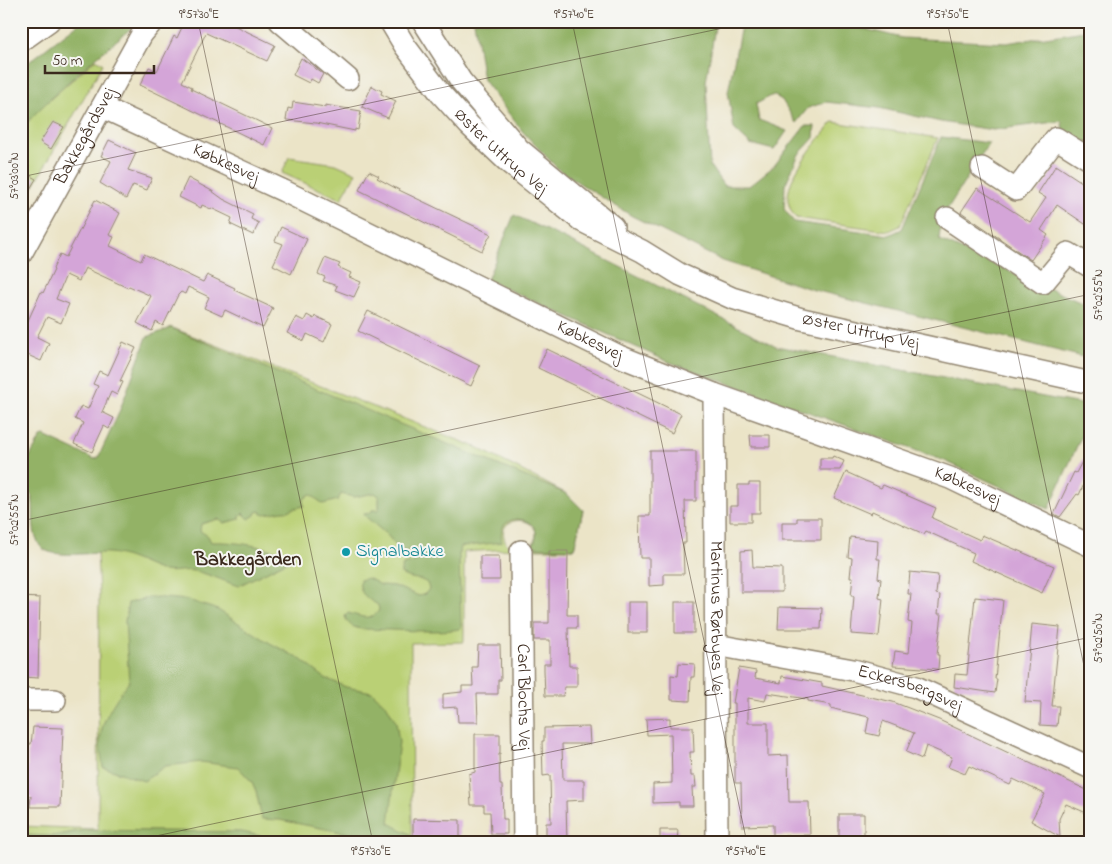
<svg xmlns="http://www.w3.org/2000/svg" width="1112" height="864" font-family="'Indie Flower',sans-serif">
<rect width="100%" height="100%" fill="#f6f6f2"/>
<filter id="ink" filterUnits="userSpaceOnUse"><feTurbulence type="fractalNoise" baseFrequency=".02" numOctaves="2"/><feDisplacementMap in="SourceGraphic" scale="10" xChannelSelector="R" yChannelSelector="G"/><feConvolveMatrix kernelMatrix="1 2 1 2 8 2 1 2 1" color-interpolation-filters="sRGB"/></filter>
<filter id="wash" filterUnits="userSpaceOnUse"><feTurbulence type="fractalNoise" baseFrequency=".0096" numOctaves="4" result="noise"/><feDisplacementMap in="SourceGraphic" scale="20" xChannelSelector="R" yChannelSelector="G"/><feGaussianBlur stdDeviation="1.12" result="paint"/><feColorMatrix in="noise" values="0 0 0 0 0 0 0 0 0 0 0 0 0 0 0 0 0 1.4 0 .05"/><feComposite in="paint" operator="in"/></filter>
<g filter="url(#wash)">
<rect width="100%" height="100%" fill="#ebe4c7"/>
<g fill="#bad075" stroke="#7a7d4a">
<polygon points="96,59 103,64 21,208 21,129 38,110"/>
<path d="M833 122 938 138 900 226 889 231 796 218C794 215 791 212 790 208 779 182 818 141 833 122Z"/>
<polygon points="289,157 336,164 356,173 341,199 282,173"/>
<path d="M170 327 476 447 567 494 583 510 574 549H529C559 513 481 509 510 549L464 552V642L411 643 412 843H21V826L98 829 99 594 93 470Z"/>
</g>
<g fill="#93b266" stroke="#676e42">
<path d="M82 21H140C99 55 57 89 21 129V68Z"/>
<polygon points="474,21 716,21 706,82 710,166 724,186 749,186 774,166 805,126 815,126 814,138 799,154 785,185 784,209 794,222 889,235 902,229 941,137 989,143 941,219 939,240 1091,307 1091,359 814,290 723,261 632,216 560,171 523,132 483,80"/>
<polygon points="742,21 832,21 902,38 1006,43 1091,30 1091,152 1063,136 1062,121 993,130 941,122 879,108 826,102 808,108 796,123 782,100 773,95 756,104 759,120 787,131 774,150 750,144 734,129 728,92"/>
<polygon points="514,215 561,237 776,346 1091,406 1091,419 1089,419 1049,509 945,461 669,362 487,280"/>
<path d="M171 328 567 494 583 510 574 549 531 547C554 519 494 504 502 542L460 547 459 554 461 628C451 634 378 629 361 629 352 627 347 624 345 616L348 613C360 616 372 622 379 610L378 605C368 599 358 594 360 580L368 578 381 585 394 586 419 596 425 594 429 589 427 583C419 577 409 580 401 574V570L403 565 416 561 417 555 412 549 404 551 399 549 387 535 365 516 364 514 371 513 372 510H379V496L375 493 354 497 341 494 338 500 323 504 310 494 303 500 304 506 292 509 289 511C280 510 272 514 262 514L261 511 256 512 255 515 249 519 243 513 240 516V519L224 523 218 519 201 524 200 531 208 536 211 542C237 541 267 547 292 556V559L238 586C224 581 209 574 194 571 183 569 171 574 160 570 144 565 127 554 109 553 93 552 53 559 42 548 31 537 34 516 33 503 33 491 21 484 21 472L41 437 44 436 94 459 98 458 118 415 147 337Z"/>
<path d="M151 597 188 600 218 610 270 643 300 659 325 678 346 687 372 692 387 706 396 722 399 742 389 823 410 834V843H397L280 820 262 819 256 791 252 782 238 767 201 762 165 766 144 781 103 767C102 759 100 750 100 743 100 721 116 698 129 682L125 621 128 603Z"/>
<polygon points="84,830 242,832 293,843 21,843 21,835 53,836"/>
</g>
<g id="blocks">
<g fill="#d4a5d8">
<polygon points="181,21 225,21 275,45 267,61 206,33 182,82 192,87 191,89 272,128 264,145 140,85 149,67 157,71 174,36 177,38 184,23"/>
<polygon points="301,58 323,74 318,83 311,79 309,83 293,75"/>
<polygon points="372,86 382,91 381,94 396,101 388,118 362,107"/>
<polygon points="293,102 325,107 325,105 361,111 358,130 355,129 355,131 316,123 286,120 288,108 292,109"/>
<polygon points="53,122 64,127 51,149 40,142"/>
<polygon points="109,140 136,153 128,170 152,178 147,190 133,185 126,199 100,183 111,161 101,156"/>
<polygon points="1056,165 1091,188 1091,228 1057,205 1041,230 1048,235 1031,260 961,212 977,188 1030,222 1046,198 1038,193"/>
<polygon points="21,171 36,179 21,204"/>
<polygon points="369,171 379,176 377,178 401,191 491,234 482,251 359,190"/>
<polygon points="188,178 212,191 223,199 253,214 251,219 259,223 253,235 230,224 232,218 211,208 211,209 202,205 201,208 179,197"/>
<polygon points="95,200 120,213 109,235 114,237 110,246 141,261 144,254 203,282 207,275 235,288 234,290 273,308 263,328 225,310 222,316 204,308 209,297 188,287 185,294 181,292 178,295 163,326 156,322 152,331 137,323 151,296 129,286 128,288 85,268 79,281 66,275 56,299 69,304 61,323 47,317 37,337 49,343 41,361 21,352 21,336 41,292 43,293 54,270 53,269 60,254 66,257"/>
<polygon points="281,227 307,239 291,274 273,265 283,244 275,241"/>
<polygon points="325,258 340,264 338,267 351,273 349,277 361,282 354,297 335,290 337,286 323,281 325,277 318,274"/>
<polygon points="368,311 480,366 471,386 358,331"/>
<polygon points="307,315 314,319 315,316 332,324 324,342 307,334 304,341 287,333 296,317 304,321"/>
<polygon points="123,342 136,348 120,381 123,382 117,395 111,392 102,412 114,418 109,429 104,426 92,452 74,444 83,423 75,419 81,406 88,409 98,386 93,384 99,371 108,375"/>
<polygon points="547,349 681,414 672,433 538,368"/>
<polygon points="750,435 770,435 770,447 751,447"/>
<polygon points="1091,445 1091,469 1079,495 1077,494 1060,517 1054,514 1074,472 1076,473"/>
<polygon points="650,451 696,451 696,501 685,501 686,543 683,543 684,574 664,574 664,585 649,586 649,558 640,558 639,516 650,516"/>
<polygon points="833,456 844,461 840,470 820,470 820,458 832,458"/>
<polygon points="846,472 881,488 883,485 936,508 932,518 980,540 982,535 1054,566 1042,593 971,561 974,553 926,531 924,534 872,511 871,514 834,498"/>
<polygon points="749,483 760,483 760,513 751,513 751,522 730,522 730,506 738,506 738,485 749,485"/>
<polygon points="797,518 821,518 821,540 782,540 782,522 797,522"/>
<polygon points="850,537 878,540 877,559 880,559 878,578 881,579 879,598 883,599 879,636 851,634 854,596 851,596 853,577 850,577 852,558 848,557"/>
<polygon points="752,550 753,567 782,568 782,592 741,592 741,551"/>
<polygon points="549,551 568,551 567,615 577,615 577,628 568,628 569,666 577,666 577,687 564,687 563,696 545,696 544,670 544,664 550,664 550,640 534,640 534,623 549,623"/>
<polygon points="480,556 499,556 500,580 480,580"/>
<polygon points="910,572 938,575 936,594 940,595 938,614 942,614 937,655 939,655 938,669 893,666 895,651 909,653 912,623 908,622 911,594 908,594"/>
<polygon points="21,597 40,598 38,678 21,677"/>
<polygon points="975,597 1003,600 995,679 997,679 995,693 954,687 955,674 967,675"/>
<rect x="628" y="602" width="19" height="31"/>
<rect x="675" y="602" width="19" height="31"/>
<polygon points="779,607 822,608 821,629 778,629"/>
<polygon points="1032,624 1060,627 1052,706 1059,706 1057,726 1040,725 1041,703 1025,702"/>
<polygon points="478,645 500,645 501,680 498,680 498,694 477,694 478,722 458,722 457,707 443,708 443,694 462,692 462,686 473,686 472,667 477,667"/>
<polygon points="679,663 695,664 694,677 691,677 690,701 671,700 671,675 678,676"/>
<polygon points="739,668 756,671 755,678 781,683 782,676 822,683 822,686 893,702 939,720 1091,792 1091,815 1066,804 1059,819 1060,837 1031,821 1045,794 1013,779 1010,785 969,766 965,774 948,767 952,757 926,746 922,759 906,752 914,733 883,721 879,736 866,733 869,717 838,710 831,708 831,705 808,701 808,699 767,693 765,701 748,698 748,723 768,723 768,756 788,755 789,802 809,802 810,835 773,836 773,825 742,826 741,783 735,783 735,703 733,703"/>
<polygon points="670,718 670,727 693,727 694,752 690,752 691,776 695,776 696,787 692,787 693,806 679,806 679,802 653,803 653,784 672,783 671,734 647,735 646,719"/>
<polygon points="33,727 63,728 60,807 30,807 31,796 27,796 28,744 31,744"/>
<polygon points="589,727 590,744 562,744 563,780 584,780 584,800 566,801 567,843 550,843 550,840 546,840 546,823 551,823 550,775 543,776 542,741 544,741 544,728"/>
<polygon points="475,734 500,734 500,754 499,754 500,785 502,785 503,819 507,819 507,834 491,834 490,812 484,812 484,805 471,805 469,774 475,772"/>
<polygon points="839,814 864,814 864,841 861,841 861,843 839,843"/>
<polygon points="413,819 460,820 460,843 440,843 440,837 413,837"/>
<polygon points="660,830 678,830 677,842 660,842"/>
</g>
</g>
</g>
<g filter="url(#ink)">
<use href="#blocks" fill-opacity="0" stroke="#938772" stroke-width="1"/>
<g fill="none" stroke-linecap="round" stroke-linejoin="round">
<g stroke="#938772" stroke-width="24">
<g id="minor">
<polyline points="280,21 348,79"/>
<path id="s1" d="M390 21 405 46 441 94 469 125 508 162 582 221 642 251 681 275 732 298 802 319 1091 383"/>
<polyline points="423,21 461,81 519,149 613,227"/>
<polyline points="21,41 49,21"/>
<path id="s2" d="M102 107 284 191 619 356 714 394 950 478 1091 546"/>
<polyline points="982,168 1016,190 1056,138 1091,160"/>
<polyline points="947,218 1043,283 1068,253 1091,267"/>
<path id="s3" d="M21 254 142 34 153 21"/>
<path id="s4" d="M714 394 717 843"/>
<path id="s5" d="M521 551 524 843"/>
<path id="s6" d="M716 645 853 670 916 687 1091 768"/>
<polyline points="21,700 55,700"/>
</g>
</g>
<use href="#minor" stroke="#fff" stroke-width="21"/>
</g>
</g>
<path fill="none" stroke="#3b2a1e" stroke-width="1" stroke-opacity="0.45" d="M198 21 373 843M572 21 747 843M947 21 1091 699M21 177 756 21M21 521 1091 294M123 843 1091 637"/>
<circle fill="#0f9aa8" stroke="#f6f6f2" stroke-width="2" cx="346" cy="552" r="5"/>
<g text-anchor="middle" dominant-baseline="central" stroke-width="4" stroke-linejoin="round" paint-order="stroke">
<g font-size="18" fill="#3b2a1e" stroke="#f6f6f2">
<text stroke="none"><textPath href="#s3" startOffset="134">Bakkegårdsvej</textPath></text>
<text stroke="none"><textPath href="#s1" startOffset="172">Øster Uttrup Vej</textPath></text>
<text stroke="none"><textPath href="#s2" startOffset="136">Købkesvej</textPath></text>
<text stroke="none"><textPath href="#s1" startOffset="581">Øster Uttrup Vej</textPath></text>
<text stroke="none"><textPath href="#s2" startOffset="541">Købkesvej</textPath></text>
<text stroke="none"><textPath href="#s2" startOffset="946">Købkesvej</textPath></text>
<text stroke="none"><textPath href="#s4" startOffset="224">Martinus Rørbyes Vej</textPath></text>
<text stroke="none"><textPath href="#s6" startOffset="199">Eckersbergsvej</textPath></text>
<text stroke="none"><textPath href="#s5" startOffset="146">Carl Blochs Vej</textPath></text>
</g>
<g font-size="18" fill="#0d838f" stroke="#f6f6f2" text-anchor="start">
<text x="356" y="552">Signalbakke</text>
</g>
<g font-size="20" font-weight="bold" fill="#3b2a1e" stroke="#f6f6f2">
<text x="248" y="560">Bakkegården</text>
</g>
</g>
<rect width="1112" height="864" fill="none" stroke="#f6f6f2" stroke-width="55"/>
<path d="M45 65v8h109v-8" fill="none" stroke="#3b2a1e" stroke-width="2.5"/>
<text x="52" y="65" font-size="15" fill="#3b2a1e" stroke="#f6f6f2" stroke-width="4" paint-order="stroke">50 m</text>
<rect x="28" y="28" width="1056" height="808" fill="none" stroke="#3b2a1e" stroke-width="2"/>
<g font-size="12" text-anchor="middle" fill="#3b2a1e">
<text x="199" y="18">9°57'30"E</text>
<text x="574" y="18">9°57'40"E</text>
<text x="948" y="18">9°57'50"E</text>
<text transform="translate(14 176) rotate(-90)" y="4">57°03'00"N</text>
<text transform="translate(1098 295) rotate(-90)" y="4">57°02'55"N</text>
<text transform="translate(14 520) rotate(-90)" y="4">57°02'55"N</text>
<text transform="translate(1098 638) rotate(-90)" y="4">57°02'50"N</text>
<text x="371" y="855">9°57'30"E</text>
<text x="746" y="855">9°57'40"E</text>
</g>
</svg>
